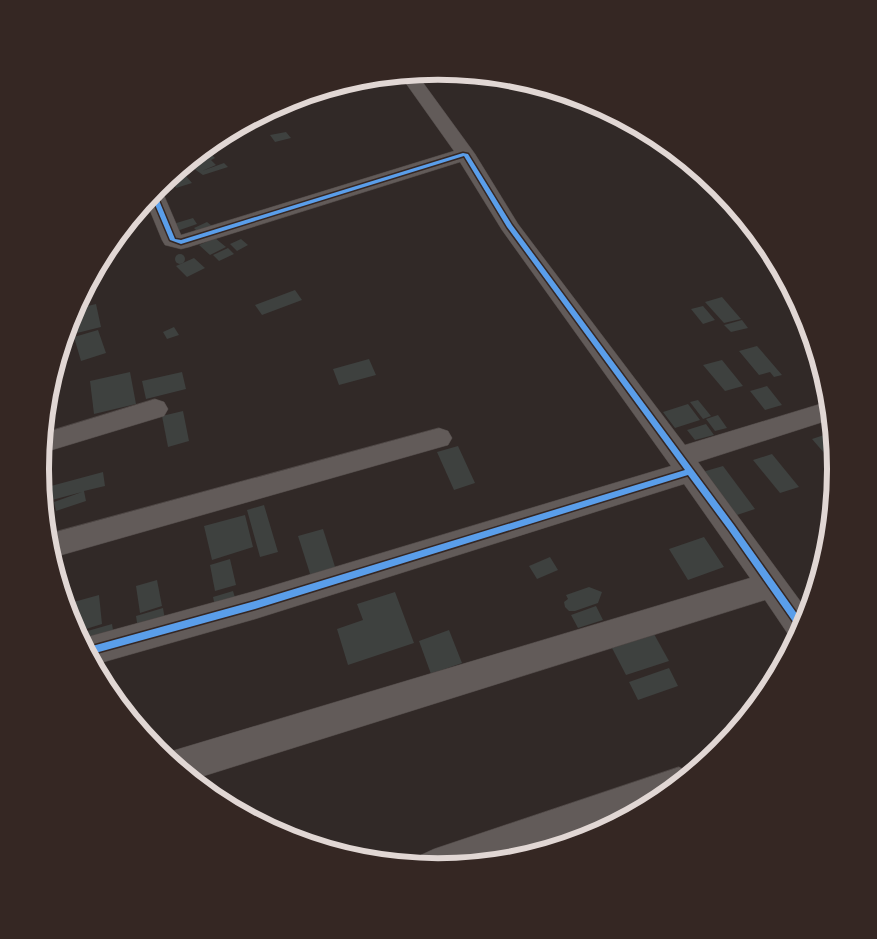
<svg xmlns="http://www.w3.org/2000/svg" width="877" height="939" font-family="Montserrat,sans-serif">
<rect width="100%" height="100%" fill="#312927"/>
<g fill="#3e413f">
<polygon points="286,132 291,138 275,142 270,135"/>
<polygon points="210,153 215,158 211,160 216,165 202,171 224,163 228,167 203,175 190,166 195,164 192,159"/>
<polygon points="186,176 192,183 176,188 171,180"/>
<polygon points="170,181 174,189 160,193 156,188"/>
<polygon points="193,218 197,224 177,231 173,224"/>
<polygon points="207,222 212,226 199,233 194,228"/>
<polygon points="215,238 226,247 210,255 199,245"/>
<polygon points="241,239 248,245 237,251 230,244"/>
<polygon points="228,248 234,254 219,261 213,255"/>
<circle cx="180" cy="259" r="5"/>
<polygon points="194,258 205,268 187,277 176,266"/>
<polygon points="295,290 302,300 262,315 255,305"/>
<polygon points="722,297 741,319 724,323 705,302"/>
<polygon points="96,304 101,327 73,334 70,318 75,309"/>
<polygon points="703,306 715,320 703,324 691,309"/>
<polygon points="742,320 748,328 731,332 724,325"/>
<polygon points="174,327 179,335 167,339 163,332"/>
<polygon points="98,330 106,353 81,361 74,337"/>
<polygon points="757,346 782,375 774,377 770,372 759,375 739,351"/>
<polygon points="369,359 376,375 339,385 333,369"/>
<polygon points="722,360 743,386 725,391 703,365"/>
<polygon points="130,372 136,404 94,414 90,381"/>
<polygon points="182,372 186,389 146,399 142,381"/>
<polygon points="767,386 782,405 765,410 750,391"/>
<polygon points="698,400 711,416 703,419 690,402"/>
<polygon points="688,404 700,420 675,428 663,412"/>
<polygon points="183,411 189,441 168,447 162,416"/>
<polygon points="718,415 727,428 715,431 706,419"/>
<polygon points="706,424 714,435 695,440 687,430"/>
<polygon points="833,432 837,468 812,439"/>
<polygon points="458,446 475,483 454,490 437,452"/>
<polygon points="772,454 799,487 780,493 753,460"/>
<polygon points="723,466 755,509 731,517 699,473"/>
<polygon points="103,472 105,486 84,491 86,501 56,511 54,502 82,492 52,500 51,486"/>
<polygon points="264,505 278,552 260,557 247,510"/>
<polygon points="245,515 253,547 212,560 204,526"/>
<polygon points="323,529 337,573 312,580 298,536"/>
<polygon points="704,537 724,567 688,580 669,549"/>
<polygon points="550,557 558,570 537,579 529,566"/>
<polygon points="230,559 236,585 215,591 210,565"/>
<polygon points="157,580 162,606 140,613 136,586"/>
<polygon points="589,587 602,592 598,603 575,611 569,611 565,607 564,602 568,599 566,595"/>
<polygon points="233,591 237,604 216,611 213,597"/>
<polygon points="395,592 414,643 348,665 337,629 363,620 357,604"/>
<polygon points="99,595 102,624 76,632 72,626 70,603"/>
<polygon points="596,606 603,620 578,628 571,615"/>
<polygon points="163,608 165,620 138,629 136,616"/>
<polygon points="112,624 114,636 83,645 77,634"/>
<polygon points="449,630 462,663 431,674 419,641"/>
<polygon points="654,634 669,661 626,675 612,648"/>
<polygon points="669,668 678,686 638,700 629,682"/>
</g>
<g fill="none" stroke-linecap="round" stroke-linejoin="round">
<g stroke="#4d4644" stroke-width="1">
<g id="minor">
<polygon points="416,73 475,154 518,224 685,445 830,401 832,419 698,462 809,613 796,642 792,640 765,600 191,780 162,754 750,578 684,484 255,619 93,665 80,639 255,591 671,466 502,230 460,162 189,247 181,249 165,245 162,240 146,201 157,188 163,193 181,235 454,151 400,75"/>
<polygon points="155,399 164,402 168,409 164,416 42,453 44,433"/>
<polygon points="439,428 448,431 452,438 448,445 51,558 48,547 48,534"/>
<polygon points="679,767 692,774 660,801 615,825 510,861 438,868 416,866 421,855 434,849"/>
</g>
</g>
<use href="#minor" fill="#625b59" fill-rule="evenodd"/>
<g stroke="#352723" stroke-width="3">
<polygon id="cycleway" points="463,153 468,154 512,225 734,525 805,625 801,633 728,529 688,475 255,609 88,655 85,648 255,601 685,470 507,227 464,156 181,244 170,240 151,195 154,192 156,193 175,239 181,240"/>
</g>
<use href="#cycleway" fill="#5a9eea" fill-rule="evenodd"/>
</g>
<path d="M0 0H877V939H0ZM49 469a389 389 0 1 1 778 0a389 389 0 1 1-778 0Z" fill="#352723" fill-rule="evenodd"/>
<path fill="none" stroke="#e1d7d4" stroke-width="6" d="M49 469a389 389 0 1 1 778 0a389 389 0 1 1-778 0Z"/>
</svg>
